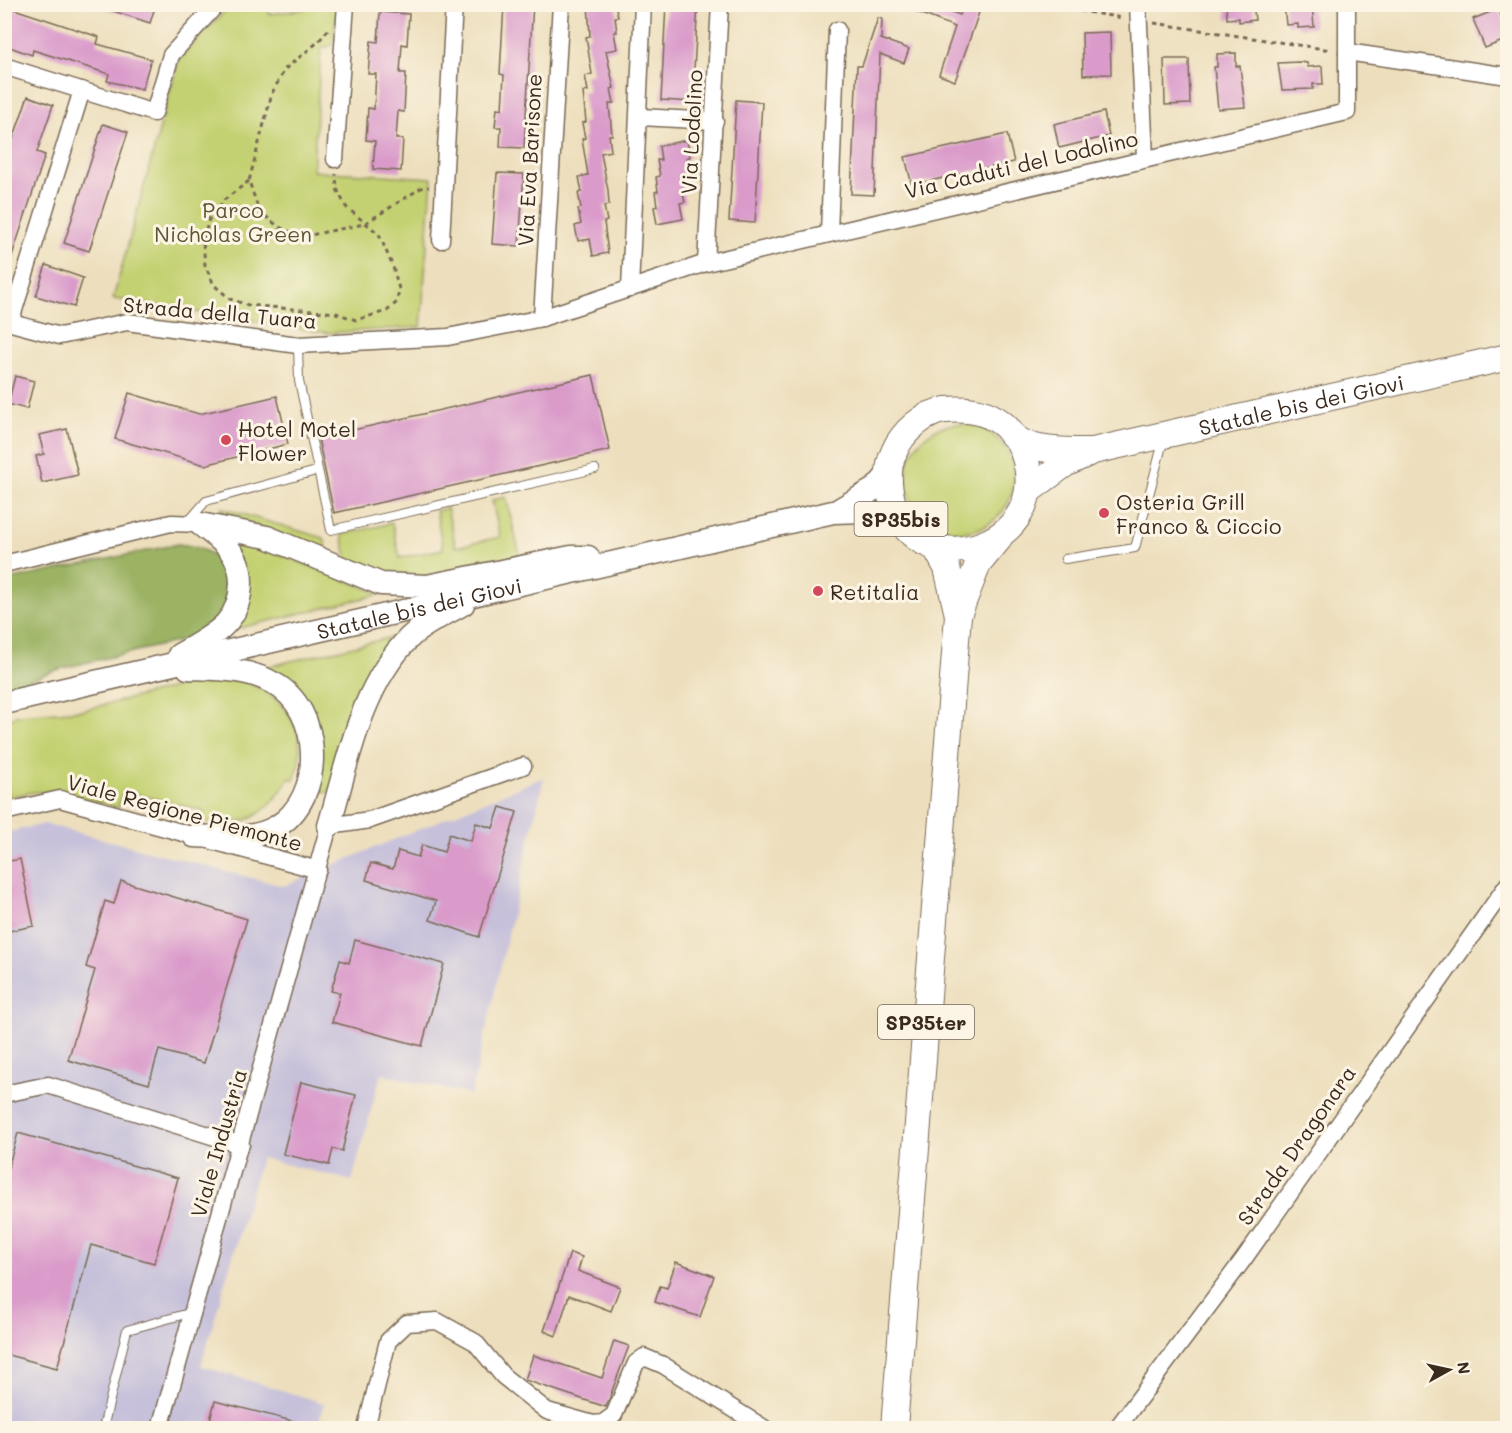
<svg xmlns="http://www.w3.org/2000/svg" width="1512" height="1433" font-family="Mali,sans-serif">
<rect width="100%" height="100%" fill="#fcf5e5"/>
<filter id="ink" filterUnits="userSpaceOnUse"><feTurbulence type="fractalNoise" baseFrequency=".0167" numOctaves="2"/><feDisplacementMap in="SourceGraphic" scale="12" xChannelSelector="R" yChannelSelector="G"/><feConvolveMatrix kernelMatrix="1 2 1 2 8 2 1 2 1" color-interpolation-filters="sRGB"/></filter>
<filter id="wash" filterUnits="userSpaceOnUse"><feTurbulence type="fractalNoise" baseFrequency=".008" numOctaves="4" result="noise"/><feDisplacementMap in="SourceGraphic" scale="24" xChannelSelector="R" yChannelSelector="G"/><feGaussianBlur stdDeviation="1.35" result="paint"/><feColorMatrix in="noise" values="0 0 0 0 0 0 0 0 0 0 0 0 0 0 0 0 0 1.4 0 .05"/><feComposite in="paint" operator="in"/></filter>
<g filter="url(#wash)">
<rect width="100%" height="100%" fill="#eddfbd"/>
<polygon fill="#c6c0da" points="544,777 471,1095 381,1074 352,1181 261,1158 201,1366 324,1403 317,1428 5,1428 4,833 45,824 283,886"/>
<g fill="#c4d172" stroke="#807e48" stroke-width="1.5">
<polygon points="231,5 268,5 269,14 305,9 304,5 338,5 332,45 321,49 313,171 432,178 421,327 328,333 113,299 179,59"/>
<circle cx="960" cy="478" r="54"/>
<polygon points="506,497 521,560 537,559 395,580 348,561 342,535 392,523 400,558 443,549 436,511 447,508 456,547 500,537 492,500"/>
<polygon points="222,508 324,538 327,551 220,513"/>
<polygon points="221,531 381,594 236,629 242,614"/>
<polygon points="396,636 329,792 324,792 317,785 314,735 262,668"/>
<path d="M222 676C276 685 315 724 294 780L289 778C269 814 243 831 202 821L204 811 123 791 118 808C75 796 54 785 9 797L7 782H5V719L20 715 83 710Z"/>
</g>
<path fill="#9bb364" stroke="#6b6e41" stroke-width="1.5" d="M178 544C222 548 234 572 224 613L188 639 59 669 5 689 4 581Z"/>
<g id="blocks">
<g fill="#da9bcb">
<polygon points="101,4 156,4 150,23 101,7"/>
<polygon points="504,4 533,4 524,148 500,147 501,127 495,127 497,108 502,109 504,75 500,74"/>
<polygon points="588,4 615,4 618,17 615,17 617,32 614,32 617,49 606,51 614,88 611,89 614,103 609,104 612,135 609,135 611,151 601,153 608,190 609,205 604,206 607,221 604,222 608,253 593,256 590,239 578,241 575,226 581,224 578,209 581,208 578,193 582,192 579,177 588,175 582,139 585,138 582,123 586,122 583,92 588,91 585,76 592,74 586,37 590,36"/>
<polygon points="666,4 698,4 692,102 661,100"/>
<polygon points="896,4 930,4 960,15 964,4 982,4 955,81 939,75 955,27"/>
<polygon points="1226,4 1253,4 1255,20 1239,22 1239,18 1227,19"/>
<polygon points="1284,4 1312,4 1314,27 1298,28 1298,24 1286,25"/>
<polygon points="8,7 99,37 97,44 151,59 142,89 107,81 109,74 33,50 32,55 4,45 4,17"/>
<polygon points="1498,9 1508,31 1508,39 1485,48 1473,19"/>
<polygon points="380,12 409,14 407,45 402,44 400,73 406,73 404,112 398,111 396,139 403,139 401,171 373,169 375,141 366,140 368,108 374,109 376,74 368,74 371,41 378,42"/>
<polygon points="878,18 882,19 881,39 909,49 904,63 880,54 874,195 851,194 857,66 862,66"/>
<polygon points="1110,32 1111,74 1083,75 1082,33"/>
<polygon points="1236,53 1236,66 1240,66 1245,107 1218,109 1214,67 1217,67 1217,54"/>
<polygon points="1164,59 1189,59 1190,104 1165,105"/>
<polygon points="1300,62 1307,63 1308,67 1322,66 1323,84 1313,84 1313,89 1282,90 1278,63"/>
<polygon points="28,96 53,105 37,152 45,155 8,268 4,268 4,165"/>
<polygon points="736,100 762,102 755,223 729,221"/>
<polygon points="1104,112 1109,136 1059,148 1054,124"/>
<polygon points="103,124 128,132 89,251 64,243"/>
<polygon points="1007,134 1014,162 912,185 905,157"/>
<polygon points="687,140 690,157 686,158 688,172 684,173 687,188 682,189 685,202 680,203 683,219 657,224 654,207 657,206 655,192 658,191 656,177 660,176 657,160 661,160 659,146"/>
<polygon points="497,173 524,174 519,246 492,244"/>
<polygon points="46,265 83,278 74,307 36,296"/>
<polygon points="593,375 610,450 334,513 318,438"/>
<polygon points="15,376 34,381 27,409 8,404"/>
<polygon points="129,393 199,414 277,396 288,444 205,465 115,439"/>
<polygon points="67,429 78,475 42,483 36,456 44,454 39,435"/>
<polygon points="500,807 517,812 479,937 430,920 436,901 366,880 371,863 393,869 398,851 418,857 422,845 444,852 449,834 471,841 476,823 493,828"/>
<polygon points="20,859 34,926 4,932 4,862"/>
<polygon points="121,881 247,919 204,1063 159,1050 149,1084 68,1060 95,970 86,967 105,901 114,904"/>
<polygon points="355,940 444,964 422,1046 332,1022 340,993 331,991 340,960 349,963"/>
<polygon points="301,1082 356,1095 342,1151 333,1149 329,1165 283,1154"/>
<polygon points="18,1133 178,1178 154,1263 91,1245 57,1368 4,1354 4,1182"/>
<polygon points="570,1253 582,1257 578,1271 620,1287 611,1311 569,1295 556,1336 544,1331"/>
<polygon points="676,1262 714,1276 700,1317 655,1302 660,1286 667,1288"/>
<polygon points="614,1341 629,1346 606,1407 525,1380 533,1355 602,1378"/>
<polygon points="215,1401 304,1424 303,1428 208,1428"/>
</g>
</g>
</g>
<g filter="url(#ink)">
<use href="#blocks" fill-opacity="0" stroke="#796956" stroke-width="1.5"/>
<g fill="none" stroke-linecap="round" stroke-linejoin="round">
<g stroke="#796956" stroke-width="10">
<g id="lane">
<polyline points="298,345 299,381 331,530 595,469"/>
<polyline points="187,523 206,501 316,471"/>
<polyline points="1065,559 1135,548 1164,438"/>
<polyline points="103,1428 127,1330 193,1312"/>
</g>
</g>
<g stroke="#796956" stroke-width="19">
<g id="street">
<polyline points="1138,4 1145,158"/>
<polyline points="1347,52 1508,76"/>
<polyline points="4,66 154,113 171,55 217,4"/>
<polyline points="640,117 715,121"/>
<polyline points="335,159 346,4"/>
<polyline points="829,233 837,30"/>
<polyline points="441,240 454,4"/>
<polyline points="706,263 720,4"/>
<polyline points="630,289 643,4"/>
<polyline points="542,318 561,4"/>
<polyline points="4,321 60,336 127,322 298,345 448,337 542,318 706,263 1347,112 1347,4"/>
<polyline points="10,323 82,90"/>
<polyline points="4,564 171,523 200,524"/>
<polyline points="4,812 60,799 318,870"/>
<polyline points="4,1094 48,1085 241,1145"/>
<polyline points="160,1428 329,826 370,820 523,766"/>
<polyline points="366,1428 388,1341 407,1323 437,1321 475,1342 503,1376 547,1411 593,1424 603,1423 614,1415 636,1363 644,1357 663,1365 764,1428"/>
<polyline points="1117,1428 1243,1260 1508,884"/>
</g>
</g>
<g stroke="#796956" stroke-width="25">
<g id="secondary">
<polyline points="840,509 876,488 889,473"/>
<polyline points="200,524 267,537 381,584 427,586 571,557 588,557"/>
<path d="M179 655C211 636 240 625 241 583 241 570 237 558 229 549 221 539 209 532 200 524"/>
<path d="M188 668C217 669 247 668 273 683 323 709 326 798 276 827 251 841 221 837 194 836"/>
<path id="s1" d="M4 703 833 512 865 511 902 521"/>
<path d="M329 826C348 762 360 688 409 638 423 624 446 614 463 604"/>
</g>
</g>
<g stroke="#796956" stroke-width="28">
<g id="primary">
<path d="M1018 440C1069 542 919 594 892 501 888 485 887 467 894 452 902 432 924 413 945 410 966 408 989 411 1005 426 1009 430 1012 436 1017 439 1034 452 1072 451 1093 451"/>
<path id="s2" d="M1028 491 1065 464 1093 451 1508 357"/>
<polyline points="958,615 978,564 998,540"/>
<polyline points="894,1428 958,615 947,568 935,546"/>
</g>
</g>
<g stroke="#796956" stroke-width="3" stroke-dasharray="4.5 4.5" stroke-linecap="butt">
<polyline points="1062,8 1123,18"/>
<polyline points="1154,23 1331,50"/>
<polyline points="328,30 318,42 285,69 272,93 249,181 259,211 279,227 301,237 364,224 421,188 429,187"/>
<polyline points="249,181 224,200 209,219 203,241 205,265 214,285 230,299 248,305 336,313 356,320 387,311 397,302 399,289 393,267 379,234 346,207 337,189 336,174"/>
</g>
<use href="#lane" stroke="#fff" stroke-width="8"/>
<use href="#street" stroke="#fff" stroke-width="16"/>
<use href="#secondary" stroke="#fff" stroke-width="22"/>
<use href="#primary" stroke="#fff" stroke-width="26"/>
</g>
</g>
<g fill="#d1495b" stroke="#fcf5e5" stroke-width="2">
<circle cx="226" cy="440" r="6"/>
<circle cx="1104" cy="513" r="6"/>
<circle cx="818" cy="591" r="6"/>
</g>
<g text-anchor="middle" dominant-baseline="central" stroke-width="6" stroke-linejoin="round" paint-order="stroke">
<g fill="#fcf5e5" stroke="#75675a" stroke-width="1.5">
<rect x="854.5" y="502" width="93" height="34" rx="4.5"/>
<rect x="878" y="1005" width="96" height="34" rx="4.5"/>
</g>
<g font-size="20" font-weight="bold" fill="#3b2a1e">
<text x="901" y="519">SP35bis</text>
<text x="926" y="1022">SP35ter</text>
</g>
<g font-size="21" fill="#3b2a1e" stroke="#fcf5e5">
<text transform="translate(691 132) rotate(-87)">Via Lodolino</text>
<text transform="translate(529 160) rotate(-87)">Via Eva Barisone</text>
<text transform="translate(1021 164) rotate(-13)">Via Caduti del Lodolino</text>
<text transform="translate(220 312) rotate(5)">Strada della Tuara</text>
<text stroke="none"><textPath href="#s2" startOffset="290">Statale bis dei Giovi</textPath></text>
<text stroke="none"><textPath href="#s1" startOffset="426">Statale bis dei Giovi</textPath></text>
<text transform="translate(185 812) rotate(15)">Viale Regione Piemonte</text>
<text transform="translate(218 1143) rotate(-74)">Viale Industria</text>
<text transform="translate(1296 1145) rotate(-55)">Strada Dragonara</text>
</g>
<g font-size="21" fill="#5d5433" stroke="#fcf5e5">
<text x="233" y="209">Parco<tspan x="233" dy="24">Nicholas Green</tspan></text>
</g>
<g font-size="21" fill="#3b2a1e" stroke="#fcf5e5" text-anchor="start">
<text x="238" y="428">Hotel Motel<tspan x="238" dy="24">Flower</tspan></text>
<text x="1116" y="501">Osteria Grill<tspan x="1116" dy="24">Franco &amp; Ciccio</tspan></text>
<text x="830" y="591">Retitalia</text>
</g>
</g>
<rect width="1512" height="1433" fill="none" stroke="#fcf5e5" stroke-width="24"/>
<g transform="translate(1449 1370) rotate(82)" stroke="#fcf5e5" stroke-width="4.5" paint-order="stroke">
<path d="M0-4.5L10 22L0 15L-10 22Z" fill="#3b2a1e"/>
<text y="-9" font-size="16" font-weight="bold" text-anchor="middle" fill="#3b2a1e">N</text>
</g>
</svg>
